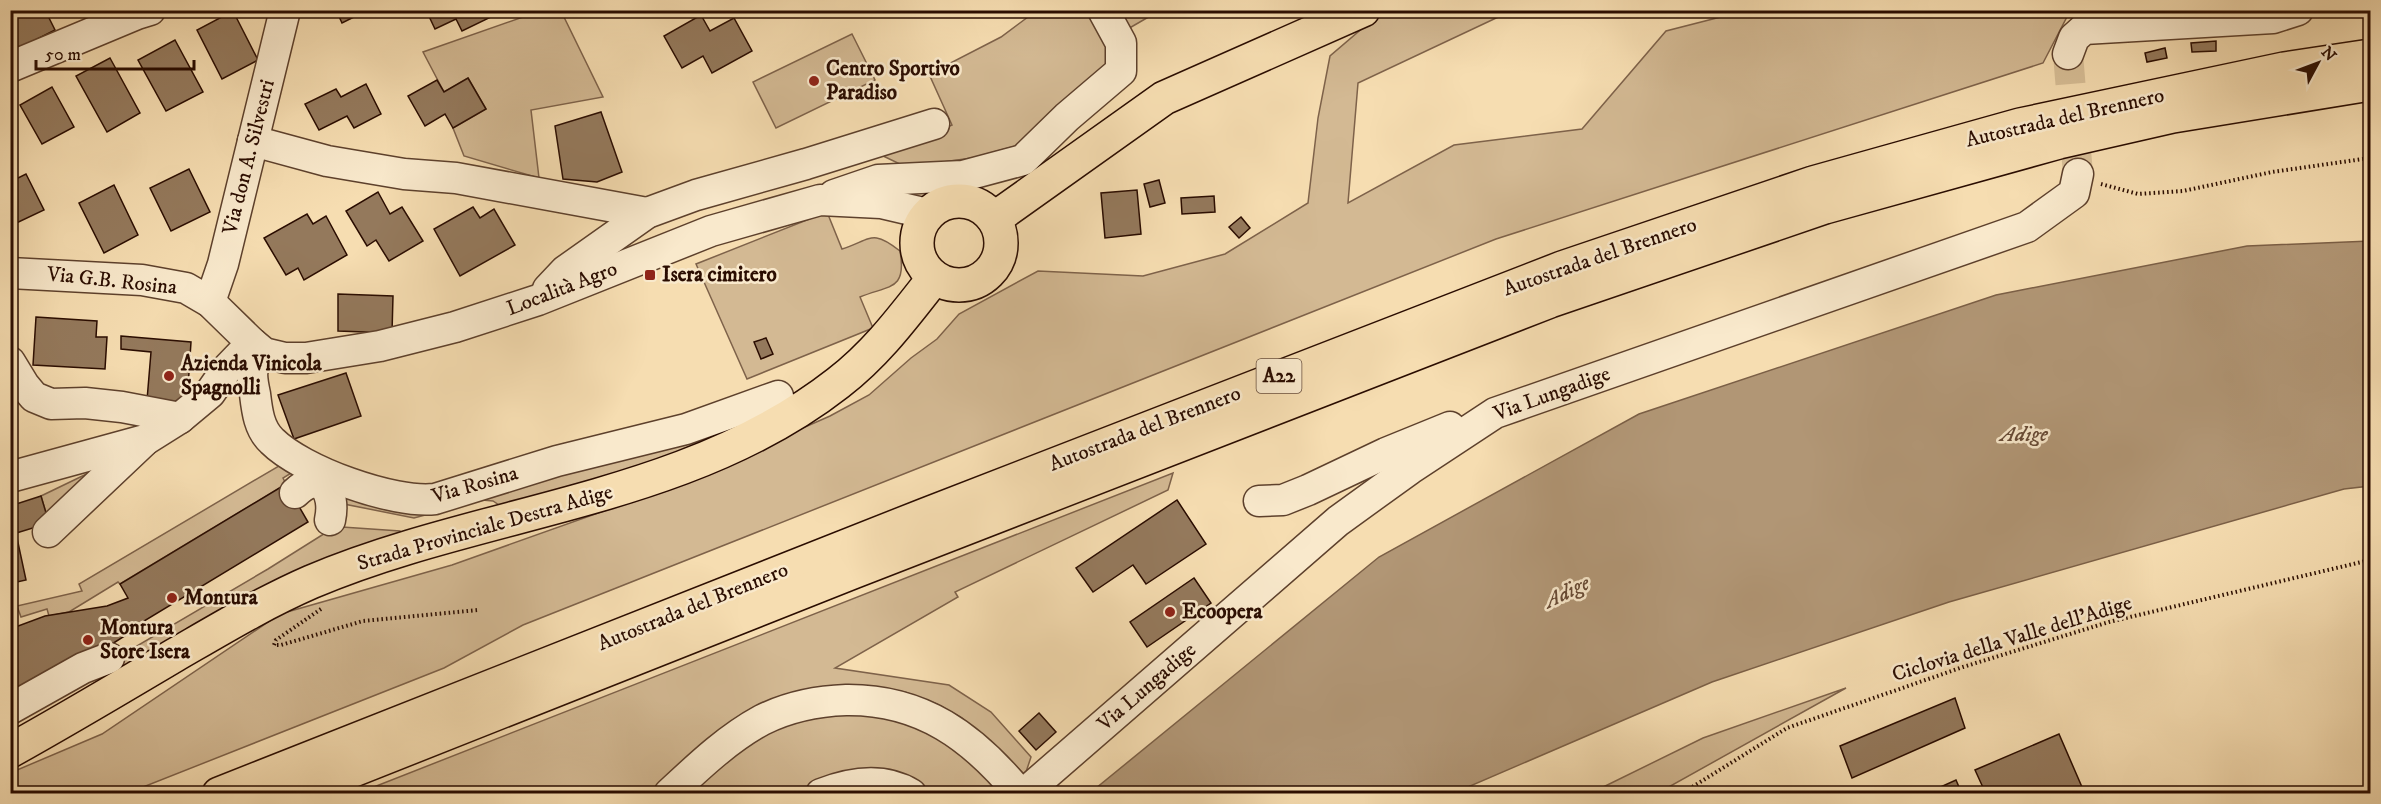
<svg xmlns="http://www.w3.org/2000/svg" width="2381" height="804" font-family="'IM FELL DW Pica',serif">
<rect width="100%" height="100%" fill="#f6ddb1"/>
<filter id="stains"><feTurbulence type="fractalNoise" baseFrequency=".00333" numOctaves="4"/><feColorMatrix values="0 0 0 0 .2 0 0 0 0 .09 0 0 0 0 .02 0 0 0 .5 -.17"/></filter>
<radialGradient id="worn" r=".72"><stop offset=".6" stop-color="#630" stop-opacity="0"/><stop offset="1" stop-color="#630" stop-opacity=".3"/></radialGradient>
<g fill="#d3b993" stroke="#7e624a" stroke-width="1.5">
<polygon points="1390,10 1511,11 1358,83 1348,203 1454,145 1582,129 1666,31 1744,11 2070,11 2043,63 1496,239 523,625 444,668 128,793 11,793 10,773 102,734 280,614 452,565 660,491 830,416 869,395 911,358 937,339 959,314 1038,271 1143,276 1225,254 1308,203 1318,118 1330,56 1378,15"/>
<polygon points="540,11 561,11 603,97 531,110 539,178 464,156 453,128 486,109 468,78 444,92 423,52"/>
<polygon points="1036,11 1159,11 1126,30 1128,78 1044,138 972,158 906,167 879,154 952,125 929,74 1001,37"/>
<polygon points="852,34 875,80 776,128 753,82"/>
<path d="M827 212 842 249C872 239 872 229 900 251 907 291 889 285 860 297L873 328 747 379 696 264Z"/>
<polygon points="718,421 726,436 680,456 502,507 493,501 482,500 414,518 339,503 338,497 375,499"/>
<polygon points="289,460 301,467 283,478 286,484 120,584 118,582 69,612 49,616 47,609 21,617 17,606 82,591 79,584"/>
<polygon points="99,468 47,516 41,496"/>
<polygon points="1173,473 1168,490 955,592 958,597 835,668 949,685 991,712 1031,757 1025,775 994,745 962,718 937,704 905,692 875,687 704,747 654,793 356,794"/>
<polygon points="342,527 400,531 401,535 100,687 118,657 268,569 330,530"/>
<polygon points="1846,688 1658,793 1591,793 1703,738"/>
<polygon points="868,712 919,727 974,760 1003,793 931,793 923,790 835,777 794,793 689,794 740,748 770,732 809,716"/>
</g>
<polygon fill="#b19675" stroke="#7b5f46" stroke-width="1.5" points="2370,241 2370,486 2344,489 1949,602 1712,682 1454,793 1090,793 1379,557 1639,414 1996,295 2247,246"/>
<g fill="#94795c" stroke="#2a0c00" stroke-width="1.5">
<polygon points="16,10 45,10 55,30 10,53 10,13"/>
<polygon points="336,10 368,10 342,23"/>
<polygon points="426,10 488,10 491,17 462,31 456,19 435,29"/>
<polygon points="233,11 258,60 222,79 197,30"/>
<polygon points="701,15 710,31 734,18 752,51 712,73 703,56 682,68 664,36"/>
<polygon points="175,40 203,92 166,111 138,60"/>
<polygon points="2216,41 2216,51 2192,52 2191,43"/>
<polygon points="2165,48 2167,58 2147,62 2145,53"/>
<polygon points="110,58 140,113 107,132 76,76"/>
<polygon points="468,78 486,109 453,128 445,114 425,126 408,96 437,80 444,92"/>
<polygon points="366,84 381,114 354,128 347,116 319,130 305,104 336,89 341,97"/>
<polygon points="52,87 74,127 42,144 20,105"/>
<polygon points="601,112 622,172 597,182 563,179 555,126"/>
<polygon points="189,169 210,212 171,231 150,188"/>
<polygon points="26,174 44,210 10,226 10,182"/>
<polygon points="1159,180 1165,203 1150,207 1144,184"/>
<polygon points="114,185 138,235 104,253 79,203"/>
<polygon points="1137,190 1141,234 1105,238 1101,193"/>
<polygon points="378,192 390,214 402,207 423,241 389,261 376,240 367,246 346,211"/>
<polygon points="1214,196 1215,212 1182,214 1181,198"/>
<polygon points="473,207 480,218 494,209 515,245 460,276 434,229"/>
<polygon points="307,214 313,224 326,216 347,255 304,280 298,268 286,275 264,238"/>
<polygon points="1241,217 1250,228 1239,238 1229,227"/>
<polygon points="338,294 393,296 392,333 338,331"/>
<polygon points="36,317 97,321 96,337 107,337 105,369 33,365"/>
<polygon points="121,336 191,342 187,403 147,400 151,352 121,349"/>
<polygon points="766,338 773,354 761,359 754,342"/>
<polygon points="346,373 361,416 294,439 278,395"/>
<polygon points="286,484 308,522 144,621 145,623 65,674 10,696 10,629 45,616 107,606 128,598 120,584"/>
<polygon points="41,496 49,523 10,535 10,506"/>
<polygon points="1177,500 1206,544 1146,584 1133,565 1093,592 1076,568"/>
<polygon points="17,538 26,580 12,583 10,539"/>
<polygon points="1194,578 1211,603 1147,647 1130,622"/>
<polygon points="1955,698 1965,728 1852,778 1840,746"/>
<polygon points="1039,713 1056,732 1036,750 1019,731"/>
<polygon points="2059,734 2085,794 1986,794 1975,770"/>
<polygon points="1956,780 1962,794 1925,794"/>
</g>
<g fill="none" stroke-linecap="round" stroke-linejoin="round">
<polyline stroke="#d7be96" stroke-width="30" stroke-dasharray="30 15" stroke-linecap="butt" points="2068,54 2078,174"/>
<g stroke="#5d402c" stroke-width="33">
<g id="minor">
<polyline points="2068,54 2074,38 2084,29 2273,18 2298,10"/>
<polyline points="10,67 137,14 150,10"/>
<polyline points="253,141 327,161 404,174 456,178 647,213"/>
<polyline points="834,195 878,180 963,176 1023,160 1067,117 1121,71 1121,43 1103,10"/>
<polyline points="10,273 142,280 186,288 210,302 252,343 264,353 285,358 306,358 380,346 455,327 538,300 711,231 820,200 881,203 928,214"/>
<polyline points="548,289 565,271 647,213 696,195 806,164 934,124"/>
<polyline points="210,302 223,264 285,10"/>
<path d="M264 353C249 367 251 375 255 394 257 411 259 429 272 441 302 471 394 504 435 499L557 461 686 429 778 396"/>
<polyline points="10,362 24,385 34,397 51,404 85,403 122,407 180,418 210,393 226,370 252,343"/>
<polyline points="10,477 145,440 180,418"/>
<path d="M295 493C321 468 336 492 330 520"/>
<polyline points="1259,501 1283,500 1308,490 1386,453 1450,427"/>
<polyline points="48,532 143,442"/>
<polyline points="10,709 83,668 109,658"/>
<polyline points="1034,785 1338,521 1410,469 1495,413 2027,227 2074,193 2078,174"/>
<path d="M669 794C698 767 727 739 762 720 788 707 817 701 846 700 922 699 973 737 1020 794"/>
<path d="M821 794C849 783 883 777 911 794"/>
</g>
</g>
<g stroke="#2a0c00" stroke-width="36">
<g id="major">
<circle cx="959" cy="243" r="42"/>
<polyline points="994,219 1164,98 1363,10"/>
<path d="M10 751C66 720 121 687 175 655 220 629 263 603 311 582 483 509 686 502 838 383 877 353 904 316 934 278"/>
</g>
</g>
<g stroke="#2a0c00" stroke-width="36">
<g id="highway">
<polyline points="219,794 925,515 1562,268 1813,183 2020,125 2284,69 2370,56"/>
<polyline points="293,794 853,572 1550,301 1825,207 2059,142 2173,116 2370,84"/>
</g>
</g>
<g stroke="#2a0c00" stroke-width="4" stroke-dasharray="1.5 3" stroke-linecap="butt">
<polyline points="2101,184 2138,194 2183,191 2272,172 2370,158"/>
<polyline points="321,609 276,640 274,645 281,645 363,621 478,610"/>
<polyline points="1681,794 1787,728 1963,667 2109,622 2370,560"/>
</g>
<use href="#minor" stroke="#f9e9cc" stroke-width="30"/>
<use href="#major" stroke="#f6ddb1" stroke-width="33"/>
<use href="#highway" stroke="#f6ddb1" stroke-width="33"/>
</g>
<g fill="#8f2418" stroke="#f9e9cc" stroke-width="2">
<circle cx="814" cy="81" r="6"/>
<rect x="644" y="269" width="12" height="12" rx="3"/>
<circle cx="169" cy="376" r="6"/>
<circle cx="172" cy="598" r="6"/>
<circle cx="1170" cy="612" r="6"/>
<circle cx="88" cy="640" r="6"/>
</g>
<g text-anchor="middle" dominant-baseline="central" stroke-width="5" stroke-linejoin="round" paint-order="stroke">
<rect fill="#f9e9cc" stroke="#684e3d" stroke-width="1.5" x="1256.5" y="359" width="45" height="34" rx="4.5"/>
<g font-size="20" font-weight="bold" fill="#2a0c00">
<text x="1279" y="376">A22</text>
</g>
<g font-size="21" font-weight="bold" fill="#2a0c00" stroke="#f9e9cc" text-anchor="start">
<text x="826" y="69">Centro Sportivo<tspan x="826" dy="24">Paradiso</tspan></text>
<text x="662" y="275">Isera cimitero</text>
<text x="181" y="364">Azienda Vinicola<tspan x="181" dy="24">Spagnolli</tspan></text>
<text x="184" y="598">Montura</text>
<text x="1182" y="612">Ecoopera</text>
<text x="100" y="628">Montura<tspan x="100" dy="24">Store Isera</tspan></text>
</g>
<g font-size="21" fill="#2a0c00" stroke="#f9e9cc">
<text transform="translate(2065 118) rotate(-13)">Autostrada del Brennero</text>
<text transform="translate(249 157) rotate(-76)">Via don A. Silvestri</text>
<text transform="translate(1600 257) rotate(-19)">Autostrada del Brennero</text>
<text transform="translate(112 281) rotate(6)">Via G.B. Rosina</text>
<text transform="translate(562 289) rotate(-21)">Località Agro</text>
<text transform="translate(1552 394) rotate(-20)">Via Lungadige</text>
<text transform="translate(1145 429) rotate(-21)">Autostrada del Brennero</text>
<text transform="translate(475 485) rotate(-16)">Via Rosina</text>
<text transform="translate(485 528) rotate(-16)">Strada Provinciale Destra Adige</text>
<text transform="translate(693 607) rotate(-22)">Autostrada del Brennero</text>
<text transform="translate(2012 639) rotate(-17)">Ciclovia della Valle dell'Adige</text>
<text transform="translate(1147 687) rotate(-41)">Via Lungadige</text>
</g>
<g font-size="22" font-style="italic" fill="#674a35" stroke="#f9e9cc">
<text x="2024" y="434">Adige</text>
<text transform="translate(1567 592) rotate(-26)">Adige</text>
</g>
</g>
<rect width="2381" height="804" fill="none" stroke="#f6ddb1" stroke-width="36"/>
<rect x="12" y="12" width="2357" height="780" fill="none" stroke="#2a0c00" stroke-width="3"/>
<rect x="18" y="18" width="2345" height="768" fill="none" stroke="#2a0c00" stroke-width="1.5"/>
<g transform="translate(2318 63) rotate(49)" stroke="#f9e9cc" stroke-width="4.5" paint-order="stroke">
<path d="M0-4.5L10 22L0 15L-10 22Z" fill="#2a0c00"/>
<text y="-9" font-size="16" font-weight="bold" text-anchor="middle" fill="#2a0c00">N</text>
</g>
<path d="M36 60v9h158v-9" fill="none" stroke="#2a0c00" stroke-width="3"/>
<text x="45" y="60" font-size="18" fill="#2a0c00" stroke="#f9e9cc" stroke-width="4.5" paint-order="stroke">50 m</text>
<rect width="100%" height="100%" filter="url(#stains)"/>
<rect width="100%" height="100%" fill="url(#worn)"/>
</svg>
